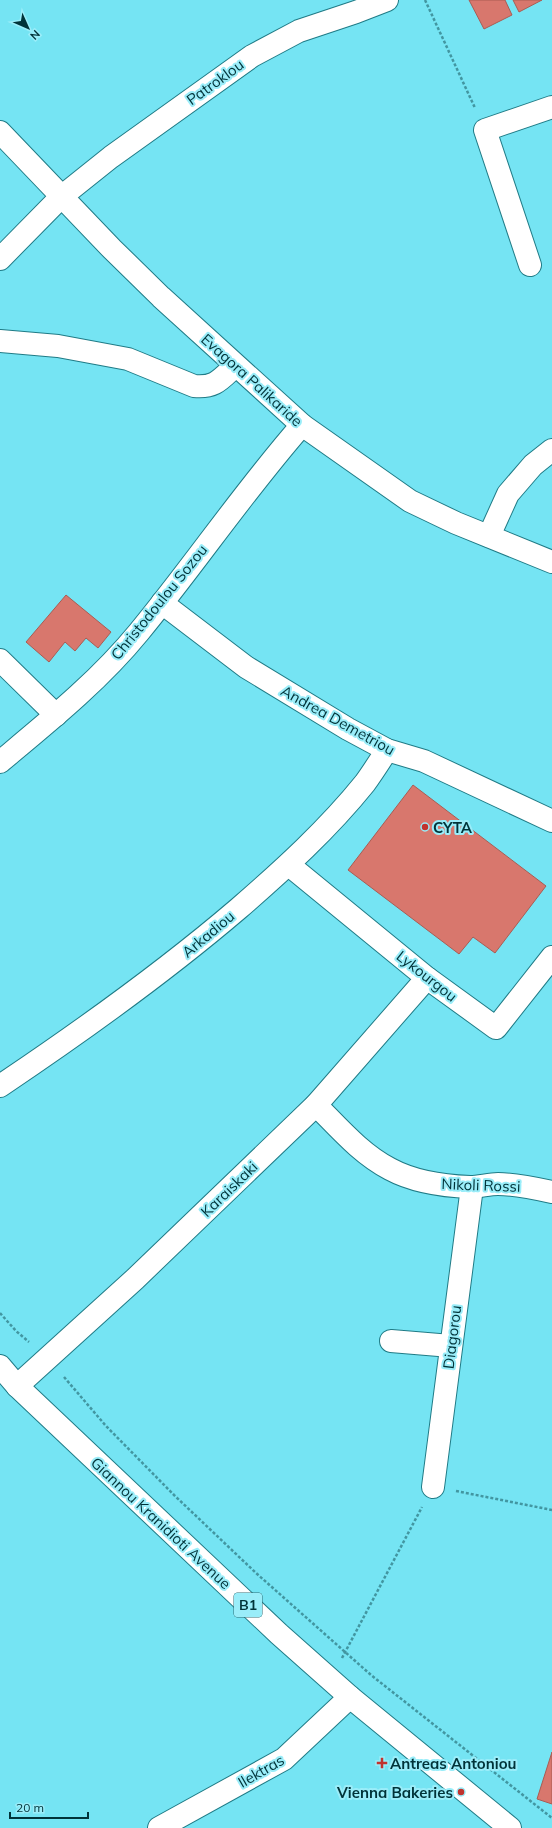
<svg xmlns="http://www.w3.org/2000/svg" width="552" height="1828" font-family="Mulish,sans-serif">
<rect width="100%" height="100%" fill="#75e4f3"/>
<g fill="#d8776d" stroke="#a95c53">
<polygon points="469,0 505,0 512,15 484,29"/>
<polygon points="513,0 542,0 519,12"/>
<polygon points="66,595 111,632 98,648 86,638 75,651 65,642 49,662 26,642"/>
<polygon points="413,785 546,886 495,953 473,937 459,954 348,870"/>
<polygon points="552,1752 552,1804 537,1799"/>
</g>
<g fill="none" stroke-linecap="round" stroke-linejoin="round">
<g stroke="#207b86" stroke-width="24">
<g id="street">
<polyline points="0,132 112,249 161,297 302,425 410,501 456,523 552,562"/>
<polyline points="0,259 61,197 111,157 252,56 299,31 356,12 387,0"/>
<polyline points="530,265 485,130 552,107"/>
<path d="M0 341 58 346 128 359 194 386C215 388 220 380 235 366"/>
<polyline points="489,536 508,494 533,465 552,450"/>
<polyline points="162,603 246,667 348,729 387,750 424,761 552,821"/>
<polyline points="0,660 56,715"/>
<path d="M0 762C48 722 99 681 139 632 195 564 244 491 302 425"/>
<polyline points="289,865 427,978 496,1028 552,957"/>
<path d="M0 1086C82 1031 163 973 238 909 283 870 328 829 365 783 373 772 380 761 387 750"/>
<path d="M316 1105C339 1128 361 1154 390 1169 414 1182 443 1186 470 1187 479 1187 489 1184 498 1184 516 1184 534 1188 552 1192"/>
<polyline points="391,1341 451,1346"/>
<polyline points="17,1386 135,1279 316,1105 427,978"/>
<polyline points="433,1487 472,1187"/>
<polyline points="159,1828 284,1759 350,1697"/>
</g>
</g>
<g stroke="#207b86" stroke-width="24">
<polyline id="primary" points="0,1366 17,1386 279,1634 350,1697 510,1828"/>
</g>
<g stroke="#4296a1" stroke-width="2.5" stroke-dasharray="3 2" stroke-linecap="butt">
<polyline points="425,0 475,108"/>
<polyline points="0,1313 16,1331 29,1342"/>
<polyline points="64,1377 106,1426 174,1495 256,1573 371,1675 552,1818"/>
<polyline points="456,1491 552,1510"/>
<polyline points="342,1658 422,1507"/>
</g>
<use href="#street" stroke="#fff" stroke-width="22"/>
<use href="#primary" stroke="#fff" stroke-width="22"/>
</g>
<g fill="#c1332e" stroke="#9aedf9" stroke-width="1.5">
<circle cx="425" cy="827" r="4"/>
<path d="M380 1757h4v4h4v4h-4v4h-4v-4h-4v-4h4z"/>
<circle cx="461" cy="1792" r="4"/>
</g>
<g text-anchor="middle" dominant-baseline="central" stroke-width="4" stroke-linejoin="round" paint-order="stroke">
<rect fill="#9aedf9" stroke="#2e6b73" stroke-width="1" x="234" y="1593" width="28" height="24" rx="3"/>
<g font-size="14" font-weight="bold" fill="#003339">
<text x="248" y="1605">B1</text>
</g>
<g font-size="15" fill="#003339" stroke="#9aedf9">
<text transform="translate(215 82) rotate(-36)">Patroklou</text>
<text transform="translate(252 380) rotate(42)">Evagora Palikaride</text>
<text transform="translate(159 602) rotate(-51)">Christodoulou Sozou</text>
<text transform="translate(338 720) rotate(29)">Andrea Demetriou</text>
<text transform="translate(208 934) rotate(-40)">Arkadiou</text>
<text transform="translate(427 976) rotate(38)">Lykourgou</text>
<text transform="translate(481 1185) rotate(2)">Nikoli Rossi</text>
<text transform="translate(229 1189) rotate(-44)">Karaiskaki</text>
<text transform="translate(452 1337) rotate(-83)">Diagorou</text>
<text transform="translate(161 1523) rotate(43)">Giannou Kranidioti Avenue</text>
<text transform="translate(261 1771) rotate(-30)">Ilektras</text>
</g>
<g font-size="15" font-weight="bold" fill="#003339" stroke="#9aedf9" text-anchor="start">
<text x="433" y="827">CYTA</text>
<text x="390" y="1763">Antreas Antoniou</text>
<text x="453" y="1792" text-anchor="end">Vienna Bakeries</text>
</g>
</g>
<g transform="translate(28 28) rotate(135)" stroke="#9aedf9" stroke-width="3" paint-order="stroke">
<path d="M0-3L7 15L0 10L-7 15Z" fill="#003339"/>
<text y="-6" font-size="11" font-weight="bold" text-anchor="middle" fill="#003339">N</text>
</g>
<path d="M10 1812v6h78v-6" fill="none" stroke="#003339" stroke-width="2"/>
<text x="16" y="1812" font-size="12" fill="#003339" stroke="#9aedf9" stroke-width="3" paint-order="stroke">20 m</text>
</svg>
